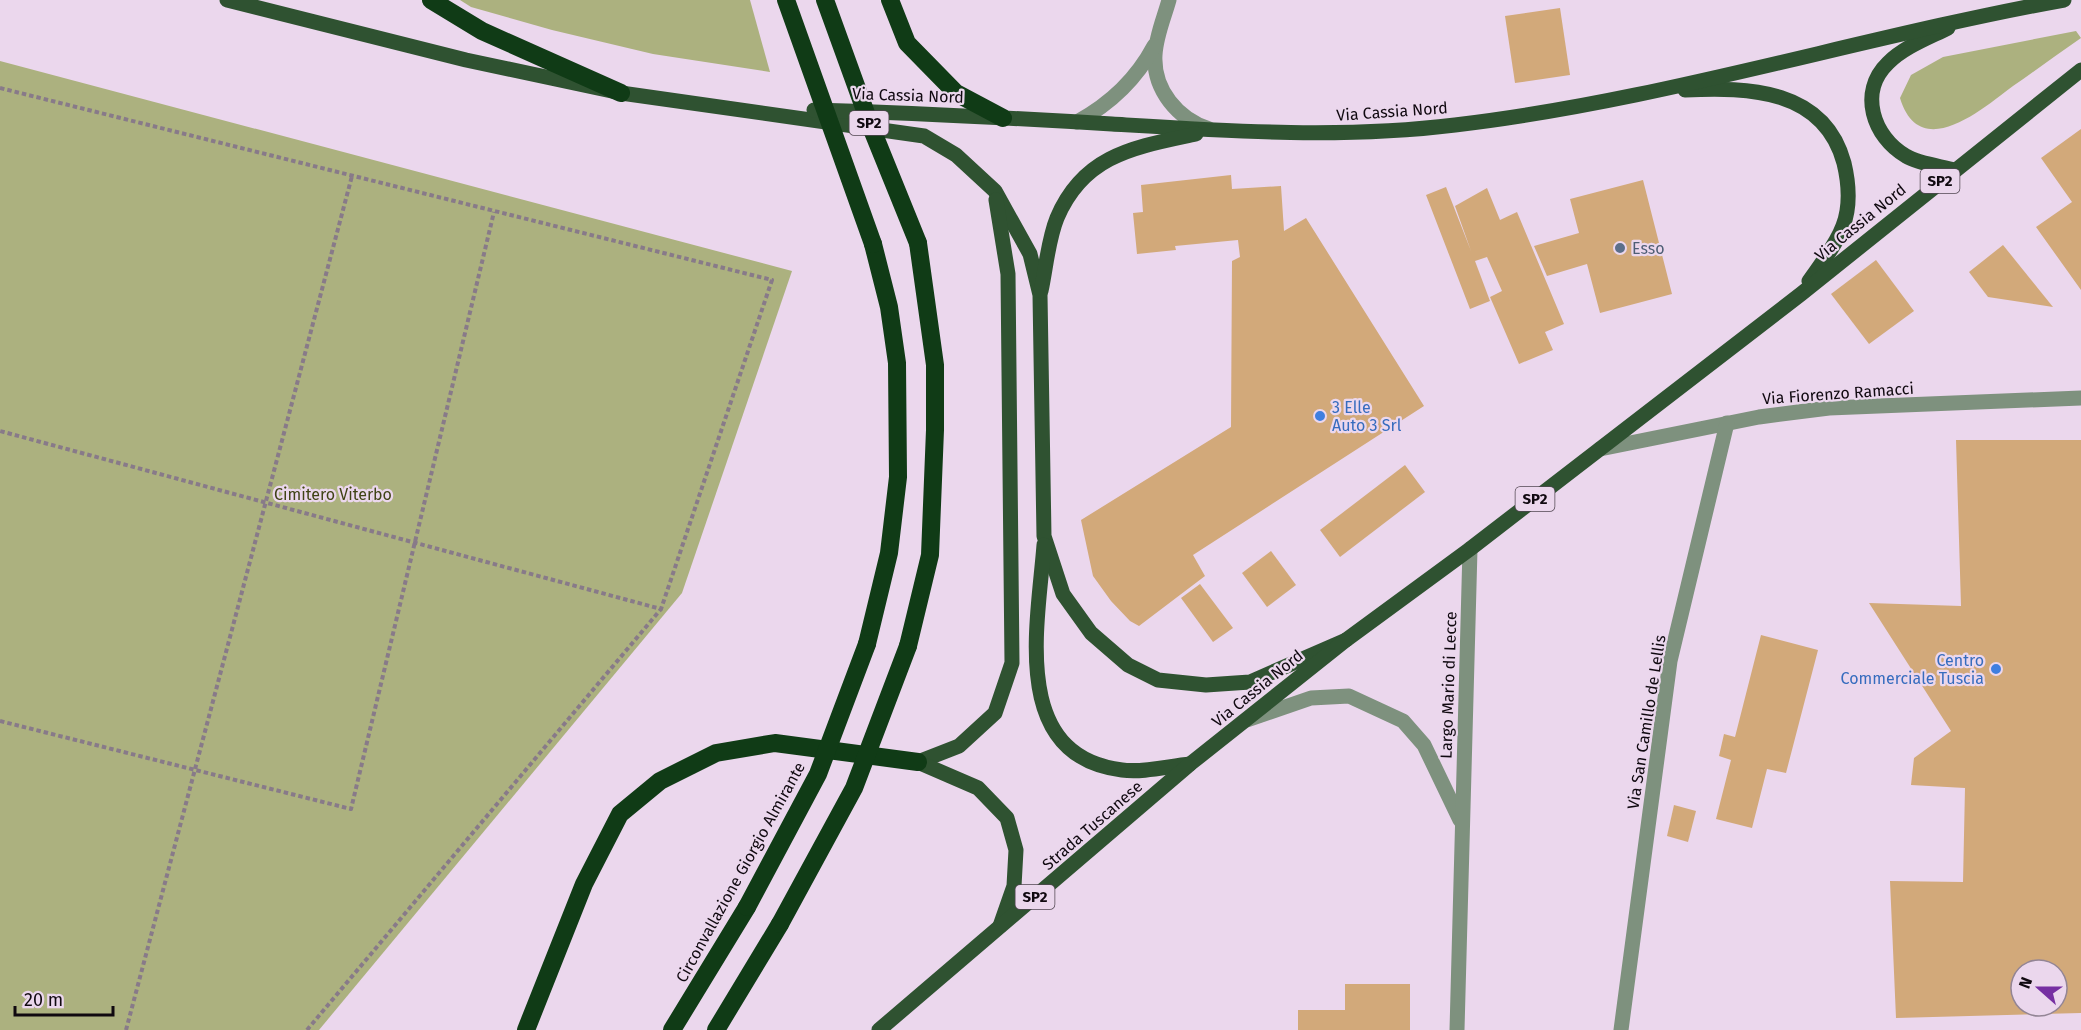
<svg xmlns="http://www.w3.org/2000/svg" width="2081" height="1030" font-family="'Fira Sans',sans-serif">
<rect width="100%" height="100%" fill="#ebd7ed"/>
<g fill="#acb17f">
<polygon points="460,0 750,0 770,72 653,54 552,30 471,7"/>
<path d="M 2076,31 L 2081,38 C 2058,54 2036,70 2013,86 C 1981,110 1920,163 1900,98 L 1911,75 L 1943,57 Z"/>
<polygon points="0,61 792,271 682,593 319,1030 0,1030"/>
</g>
<g fill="#d2a97a" fill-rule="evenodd">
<polygon points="1560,8 1570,75 1515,83 1505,16"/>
<polygon points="2081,129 2081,290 2036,227 2072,202 2041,158"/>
<polygon points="1231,175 1232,189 1281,186 1284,231 1306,218 1424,406 1193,555 1205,576 1139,626 1130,621 1111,601 1093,576 1081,520 1231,427 1232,261 1240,257 1238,240 1175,246 1176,250 1137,254 1133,213 1143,212 1141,185"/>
<polygon points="1643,180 1672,294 1600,313 1587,264 1547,276 1534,246 1579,233 1570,199"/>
<polygon points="1446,187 1471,251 1455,206 1487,188 1500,220 1517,212 1564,324 1545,332 1553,350 1519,364 1490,297 1502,291 1487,257 1475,261 1490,301 1470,309 1426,195"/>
<polygon points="2003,245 2053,307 1988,297 1969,272"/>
<polygon points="1876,260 1914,311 1869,344 1831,294"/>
<path d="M 1956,440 L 2081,440 L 2081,1013 L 1896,1018 L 1890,881 L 1963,882 L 1965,788 L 1911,785 L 1914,758 L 1951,731 L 1869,603 L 1961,606 ZM 2021,970 L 2057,970 L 2057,1006 L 2021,1006 Z"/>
<polygon points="1405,465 1425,492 1340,557 1320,530"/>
<polygon points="1271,551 1296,585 1267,607 1242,573"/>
<polygon points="1200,584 1233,628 1213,642 1181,598"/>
<polygon points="1761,635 1818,650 1786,773 1767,769 1752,828 1716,819 1731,760 1719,756 1724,734 1735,737"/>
<polygon points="1674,805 1696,811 1688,842 1667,836"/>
<polygon points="1345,984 1410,984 1410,1030 1298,1030 1298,1010 1345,1010"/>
</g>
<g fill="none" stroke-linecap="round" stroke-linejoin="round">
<g stroke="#887a89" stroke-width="4" stroke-dasharray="4.5 3" stroke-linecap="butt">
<polyline points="0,88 772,280 661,609 0,431"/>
<polyline points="0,721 351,809 494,212"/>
<polyline points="126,1030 352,176"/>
<polyline points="307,1030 661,609"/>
</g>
<g stroke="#7e917e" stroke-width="15">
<path d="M 1169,0 C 1164,18 1156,36 1155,55 C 1153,90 1178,119 1209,129"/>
<path d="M 1077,122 C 1110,104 1136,80 1154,46"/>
<polyline points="1600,449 1759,417 1829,408 2081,398"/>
<polyline points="1247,720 1311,698 1349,696 1403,721 1424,745 1460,820"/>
<polyline points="1457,1030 1470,549"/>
<polyline points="1621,1030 1670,661 1727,423"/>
</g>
<g stroke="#2f5231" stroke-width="15">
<polyline points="227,0 466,60 621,93 924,136 956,155 995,191 1030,254 1040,295 1044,536 1063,594 1091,633 1128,665 1158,680 1206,685 1250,682 1346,640"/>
<path d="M 1948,28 C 1928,38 1904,47 1888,63 C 1858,92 1873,137 1906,156 C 1919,164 1940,166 1955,170"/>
<path d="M 1685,90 C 1749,87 1824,89 1844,163 C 1849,184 1851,205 1843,226 C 1836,245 1821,264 1809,281"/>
<path d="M 814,110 C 914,113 1013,118 1112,124 C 1226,131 1341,139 1455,125 C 1660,101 1860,37 2064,0"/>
<path d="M 1041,291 C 1046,268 1048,240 1057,218 C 1084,154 1136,147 1196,134"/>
<path d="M 1044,545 C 1038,624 1009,756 1122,770 C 1143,773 1169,766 1190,764"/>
<polyline points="918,762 959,746 995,713 1012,663 1008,274 996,200"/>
<polyline points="918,762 978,788 1007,818 1016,850 1014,886 1000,926"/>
<polyline points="879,1030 1190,764 1346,640 1470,549 1801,294 2081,70"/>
</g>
<g stroke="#103b16" stroke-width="18">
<polyline points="431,0 482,31 621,93"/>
<polyline points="890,0 907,43 956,93 1003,118"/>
<polyline points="867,644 889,553 898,477 897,363 889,307 873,244"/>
<polyline points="908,646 930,555 935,430 935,365 918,243"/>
<polyline points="526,1030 584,884 620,814 660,781 716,753 775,743 918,762"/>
<polyline points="672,1030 747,907"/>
<polyline points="716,1030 780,924"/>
</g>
<g stroke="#103b16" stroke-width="18">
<polyline points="786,0 873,244"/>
<polyline points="825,0 871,127 918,243"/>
<polyline points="747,907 818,774 867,644"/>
<polyline points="780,924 854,788 908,646"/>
</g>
</g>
<circle fill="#5c6f8a" stroke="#ebd7ed" stroke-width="2" cx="1620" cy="248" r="6"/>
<g fill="#3f7fe0" stroke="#ebd7ed" stroke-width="2">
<circle cx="1320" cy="416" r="6"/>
<circle cx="1996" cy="669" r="6"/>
</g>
<g text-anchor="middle" stroke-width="4.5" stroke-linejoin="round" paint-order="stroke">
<g fill="#ebd7ed" stroke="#524752" stroke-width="1.5">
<rect x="849.5" y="111" width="39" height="24" rx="4.5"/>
<rect x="1920.5" y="169" width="39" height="24" rx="4.5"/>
<rect x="1515.5" y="487" width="39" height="24" rx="4.5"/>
<rect x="1015.5" y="885" width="39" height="24" rx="4.5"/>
</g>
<g font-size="15" font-weight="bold" fill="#100910">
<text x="869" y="128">SP2</text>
<text x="1940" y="186">SP2</text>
<text x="1535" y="504">SP2</text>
<text x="1035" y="902">SP2</text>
</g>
<g font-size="16" fill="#100910" stroke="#ebd7ed">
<text transform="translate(908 95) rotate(2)" y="6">Via Cassia Nord</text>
<text transform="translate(1392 111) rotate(-4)" y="6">Via Cassia Nord</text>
<text transform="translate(1860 222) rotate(-39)" y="6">Via Cassia Nord</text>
<text transform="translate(1838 393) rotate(-4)" y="6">Via Fiorenzo Ramacci</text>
<text transform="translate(1448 685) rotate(-88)" y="6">Largo Mario di Lecce</text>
<text transform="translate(1257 688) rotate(-39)" y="6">Via Cassia Nord</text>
<text transform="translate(1646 722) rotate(-81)" y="6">Via San Camillo de Lellis</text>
<text transform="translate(1092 825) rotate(-41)" y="6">Strada Tuscanese</text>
<text transform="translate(740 872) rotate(-61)" y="6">Circonvallazione Giorgio Almirante</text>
</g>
<g font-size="16" fill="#4e5e75" stroke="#ebd7ed" text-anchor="start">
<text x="1632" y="254">Esso</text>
</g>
<g font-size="16" fill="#366cbe" stroke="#ebd7ed" text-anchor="start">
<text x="1332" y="413">3 Elle<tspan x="1332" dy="18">Auto 3 Srl</tspan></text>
<text x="1984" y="666" text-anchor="end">Centro<tspan x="1984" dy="18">Commerciale Tuscia</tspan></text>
</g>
<g font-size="16" fill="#3f4215" stroke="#ebd7ed">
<text x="333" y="500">Cimitero Viterbo</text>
</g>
</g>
<g transform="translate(2039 988) rotate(291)"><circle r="28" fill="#ebd7ed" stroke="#938595" stroke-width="1.5"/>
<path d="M0-4.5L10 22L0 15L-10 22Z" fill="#762fa2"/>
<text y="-9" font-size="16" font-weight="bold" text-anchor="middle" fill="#100910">N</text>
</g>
<path d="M15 1006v9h98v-9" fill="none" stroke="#100910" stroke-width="3"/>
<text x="24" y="1006" font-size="18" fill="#100910" stroke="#ebd7ed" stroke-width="4.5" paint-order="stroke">20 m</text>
</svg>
